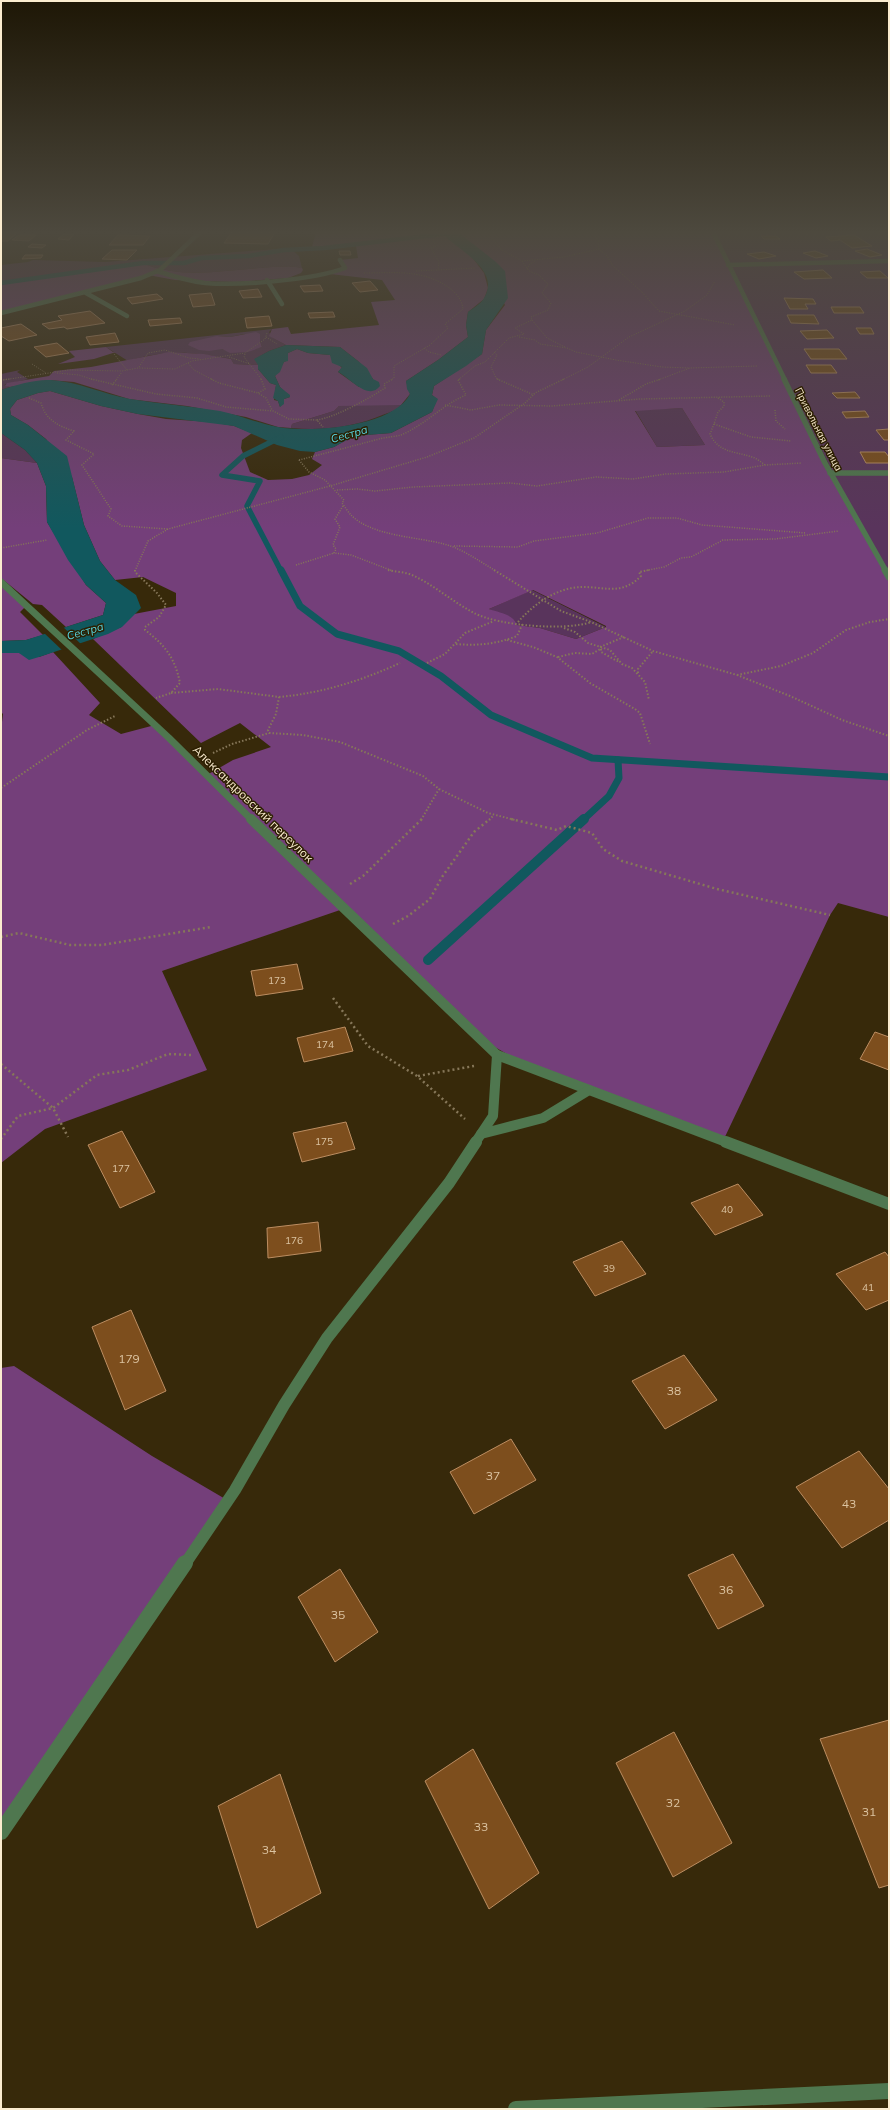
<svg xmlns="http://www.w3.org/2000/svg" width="890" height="2110" font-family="Mulish,sans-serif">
<rect width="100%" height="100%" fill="#37290a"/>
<g fill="#59345c" fill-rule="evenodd">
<polygon points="713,232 889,232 889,577 849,505"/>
<path d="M 290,248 L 299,256 L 302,268 C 287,265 274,267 259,268 C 219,271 180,279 142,263 L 1,283 L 1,265 L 28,262 L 33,260 L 105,262 Z"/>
<path d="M 272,329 L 269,332 L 273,338 L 286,345 L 269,351 L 255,359 L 259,365 L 234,364 L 231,359 C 192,352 167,349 128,361 L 106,347 ZM 244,334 L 260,334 L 260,341 L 262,347 C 248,350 236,355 222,349 L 217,336 L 230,337 Z"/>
<polygon points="20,370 17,372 28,379 4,385 10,387 1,390 1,374"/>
<path d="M 346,405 L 401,405 C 397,410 391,412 385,414 C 355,427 324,431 291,428 L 292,424 L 334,411 L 339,406 Z"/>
<polygon points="682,408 705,445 657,447 635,410"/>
<polygon points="1,433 25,450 37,463 1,458"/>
<polygon points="532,590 606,627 576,639 540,628 517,625 489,609"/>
</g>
<g fill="#743f7a" fill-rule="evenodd">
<polygon points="316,232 441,232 471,256 484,273 488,288 484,299 468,312 466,325 468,337 438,360 406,381 410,394 401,405 339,406 334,411 292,424 291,428 278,427 246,417 187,406 129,399 74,382 49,380 10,387 5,386 7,383 49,376 54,371 91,367 169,352 204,354 231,359 234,364 259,365 258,369 270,383 276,385 274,400 278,401 280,407 284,399 290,397 280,387 275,376 284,362 288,360 288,353 297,349 308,353 330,355 342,368 338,372 359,387 373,379 358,361 340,347 286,345 269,336 272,329 288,327 291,334 379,325 371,302 395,300 382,280 330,274 344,269 340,260 358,258 356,246 312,247"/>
<path d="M 458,232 L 713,232 L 804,421 L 889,577 L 889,917 L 838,903 L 830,915 L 723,1141 L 533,1069 L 479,1038 L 343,909 L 162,971 L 207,1070 L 45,1129 L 1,1163 L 1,730 L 3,714 L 1,712 L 1,653 L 19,653 L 39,657 L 53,652 L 100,703 L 89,715 L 121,734 L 155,725 L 207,775 L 233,760 L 271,747 L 240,723 L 201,743 L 93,639 L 121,627 L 134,614 L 176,606 L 176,593 L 143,577 L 115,580 L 100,561 L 84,525 L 72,477 L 46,439 L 28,425 L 11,415 L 10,409 L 17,400 L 38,393 L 50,391 L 101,406 L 138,414 L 166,419 L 211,422 L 234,426 L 252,433 L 242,440 L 241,448 L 250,472 L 268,480 L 292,479 L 309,475 L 322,465 L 312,459 L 315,452 L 334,447 L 353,436 L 391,433 L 432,412 L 437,399 L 432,395 L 434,386 L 482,354 L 486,330 L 505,305 L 475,247 ZM 682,408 L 705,445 L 657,447 L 635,411 ZM 533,590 L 606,626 L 606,627 L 576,639 L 540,628 L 517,625 C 513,614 500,613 489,609 Z"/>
<path d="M 142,263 C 180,279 219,271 259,268 C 274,267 287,265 302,268 L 303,270 L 301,273 L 288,278 L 236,282 L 175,280 L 148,275 L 1,313 L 1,283 Z"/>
<polygon points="256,332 260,334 260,341 262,347 248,352 230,353 222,349 209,351 199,350 188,345 190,342 217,336 230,337"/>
<polygon points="106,347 113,352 116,352 94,359 58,364 75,357 69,351"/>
<polygon points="1,458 37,463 46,486 47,522 86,585 106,603 103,615 66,627 42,605 33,604 1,578"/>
<polygon points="1,586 25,607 20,612 43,635 26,640 1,641"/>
<polygon points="14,1366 152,1456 227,1500 4,1828 1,1845 1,1368"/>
</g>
<g fill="#11585e">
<path d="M 441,232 L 458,232 L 496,262 L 505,271 L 508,298 L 486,330 L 482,354 L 466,366 L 434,386 L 432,395 L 438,399 L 432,412 L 391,433 L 354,436 L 334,447 L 315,452 L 300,451 L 277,445 L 234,426 L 138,414 L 101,406 L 50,391 L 38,393 L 17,400 L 10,409 L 11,415 L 28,425 L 67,456 L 84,525 L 100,561 L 115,580 L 136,595 L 141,608 L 122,627 L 108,634 L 39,657 L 29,660 L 19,653 L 1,653 L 1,641 L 26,640 L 103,615 L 106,603 L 86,585 L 68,560 L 47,522 L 46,486 L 37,463 L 25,450 L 1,433 L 1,390 C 15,385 36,379 51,380 C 79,382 103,394 130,399 C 160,404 190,406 220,411 C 240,415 259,424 278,427 C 311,433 393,427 410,394 L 407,389 L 406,381 L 438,360 L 468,337 L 466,325 L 468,312 C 473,308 481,304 484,298 C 502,269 455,249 441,232 Z"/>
<path d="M 286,345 L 340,347 L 367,368 L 373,379 L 379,382 L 380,386 C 368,402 348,376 338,372 L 342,367 L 332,363 L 330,355 L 308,353 L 297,349 L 288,353 L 288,361 L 284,362 L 280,372 L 275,376 L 280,387 L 290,395 L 290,397 L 284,399 L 284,404 L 280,407 L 278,401 L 273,398 L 276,385 L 270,383 L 258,369 L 258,365 L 254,359 L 269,351 Z"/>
</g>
<polygon fill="#37290a" points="62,626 82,645 63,651 44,633"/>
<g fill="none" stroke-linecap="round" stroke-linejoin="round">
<polyline stroke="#11585e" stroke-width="4.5" points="1,283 143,263 184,263 201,258 248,256 284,250 324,248 451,233"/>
<polyline stroke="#11585e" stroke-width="5.5" points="281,437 243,456 222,475 260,481 247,506 281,571"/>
<g stroke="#11585e" stroke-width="7">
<polyline points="281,570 300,606 337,634 399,651 441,676 491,715 592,758 889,777"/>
<polyline points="583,820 609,796 619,778 618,760"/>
</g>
<polyline stroke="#11585e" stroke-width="10" points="428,960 584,819"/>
</g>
<g fill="#7d4e1d" stroke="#bc8d61">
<polygon points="232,232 275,232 268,244 224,243"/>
<polygon points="1,233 17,233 8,241 1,241"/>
<polygon points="64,234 74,234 69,240 58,239"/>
<polygon points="19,235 36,235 29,241 12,240"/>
<polygon points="118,235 150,236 143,245 109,245"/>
<polygon points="854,235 872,246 852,248 840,240 831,241 826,237"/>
<polygon points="761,236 776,236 780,239 764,239"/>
<polygon points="32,244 46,245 42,248 28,247"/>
<polygon points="867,249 882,255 870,257 855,251"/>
<polygon points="112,250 137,250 127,260 102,259"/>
<polygon points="339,251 350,251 351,255 340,255"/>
<polygon points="815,251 828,256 816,258 803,253"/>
<polygon points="764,252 776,256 759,259 747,254"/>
<polygon points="25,255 43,255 41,258 22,259"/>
<polygon points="823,270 832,278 804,279 794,272"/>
<polygon points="880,271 888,278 867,278 860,272"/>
<polygon points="370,281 378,290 360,292 352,283"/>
<polygon points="320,285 323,291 304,292 300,286"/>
<polygon points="258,289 262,297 243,298 239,291"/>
<polygon points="211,293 215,305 193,307 189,295"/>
<polygon points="157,294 163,299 132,304 127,298"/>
<polygon points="784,298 813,299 816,304 805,304 808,309 790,309"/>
<polygon points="831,307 860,307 864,313 834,313"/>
<polygon points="90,311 105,323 67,329 64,327 49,329 42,324 62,320 58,316"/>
<polygon points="333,312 335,317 310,318 308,313"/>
<polygon points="787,315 814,315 819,324 791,323"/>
<polygon points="269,316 272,326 247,328 245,318"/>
<polygon points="180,318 182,323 150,326 148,320"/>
<polygon points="21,324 37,335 9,341 1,336 1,328"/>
<polygon points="856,328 871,328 874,334 860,334"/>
<polygon points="827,330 834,338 807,339 800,331"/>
<polygon points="115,333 119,342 90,345 86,337"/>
<polygon points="57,343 69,353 46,357 34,347"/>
<polygon points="804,349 839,349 847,359 811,359"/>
<polygon points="806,365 831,365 837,373 811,373"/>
<polygon points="855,392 860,398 837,398 832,393"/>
<polygon points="865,411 869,417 846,418 842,412"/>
<polygon points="889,429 889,440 884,440 876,430"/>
<polygon points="860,452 885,452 889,457 889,463 866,463"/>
<polygon points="297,964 303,989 256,996 251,971"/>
<polygon points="345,1027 353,1051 304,1062 297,1038"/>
<polygon points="875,1032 889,1037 889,1070 860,1059"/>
<polygon points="346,1122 355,1149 302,1162 293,1133"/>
<polygon points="122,1131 155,1192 120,1208 88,1145"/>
<polygon points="738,1184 763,1215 715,1235 691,1203"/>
<polygon points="318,1222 321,1251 268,1258 267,1228"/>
<polygon points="622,1241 646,1274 595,1296 573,1262"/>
<polygon points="885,1252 889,1257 889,1300 866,1310 836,1274"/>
<polygon points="131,1310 166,1391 125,1410 92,1327"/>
<polygon points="684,1355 717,1400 665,1429 632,1381"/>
<polygon points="511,1439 536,1480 474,1514 450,1472"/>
<polygon points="859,1451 889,1489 889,1520 842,1548 796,1487"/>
<polygon points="733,1554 764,1606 718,1629 688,1575"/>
<polygon points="340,1569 378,1632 335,1662 298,1597"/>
<polygon points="889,1720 889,1885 879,1888 820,1739"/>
<polygon points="674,1732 732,1843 673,1877 616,1763"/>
<polygon points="473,1749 539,1873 489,1909 425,1781"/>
<polygon points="280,1774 321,1893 257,1928 218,1806"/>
</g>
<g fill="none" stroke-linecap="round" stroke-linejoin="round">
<g stroke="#867759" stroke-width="1" stroke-dasharray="1 1.5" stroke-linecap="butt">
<polyline points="436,232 440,235 433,240 436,246 431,248 439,262 438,270"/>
<polyline points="590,232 598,239 599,249 607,256 613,266 641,291 659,311 735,325"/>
<polyline points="522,261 564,257 599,249"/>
<polyline points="527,269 530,264 536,261"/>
<polyline points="416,271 476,268"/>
<path d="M 364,273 C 394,273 422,269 448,287 C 455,292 462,299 463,309 L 445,324 L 448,328 L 430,345 L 394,366 L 394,378 L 391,380"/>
<polyline points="532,320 547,338 565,347"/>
<polyline points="266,337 277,344"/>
<polyline points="519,337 535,340 540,344 567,348 576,352 616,360 662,367 690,368"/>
<polyline points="424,348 429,352 441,355"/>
<polyline points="494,352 497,355 491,367 496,378 500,380"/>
<polyline points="114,354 127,370"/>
<polyline points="245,354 244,357 262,380"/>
<polyline points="229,357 250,364"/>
<polyline points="188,363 194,370 213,380"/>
<polyline points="32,364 46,373"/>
<polyline points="139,367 148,353 165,350 189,358 200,359"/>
<polyline points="57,373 79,375 94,380"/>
<polyline points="3,380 69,370 122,371 138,368 175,369 192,361 245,353 265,339 267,333"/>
<polyline points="116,380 122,372"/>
<polyline points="458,380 475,366 485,362 509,338 524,334 515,328 532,320 531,317 548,310 551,303 542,293 548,284 539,275 529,271 522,261 502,250 492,238 478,232"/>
<polyline points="562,380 588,367 629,337 685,311 707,295 715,281"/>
<polyline points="658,380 690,368 757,366"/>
</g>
<g stroke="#867759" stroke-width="1.5" stroke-dasharray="1 1.5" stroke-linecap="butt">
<polyline points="91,379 156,394 197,398 226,407 273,411 289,419 317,420 323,427"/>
<polyline points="211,379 219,383 258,393"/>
<polyline points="261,379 265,389 258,393 266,398 272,410"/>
<polyline points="497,379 534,395"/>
<polyline points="1,380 10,379"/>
<polyline points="112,385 117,379"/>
<path d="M 29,398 L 41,403 C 46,420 58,426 74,431 L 66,440 L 94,454 L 82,465 L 111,509 L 108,516 L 122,526 L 168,529"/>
<polyline points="718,398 724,402 724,406 718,412 714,424 751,437 791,441"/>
<polyline points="619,400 646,384 661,379"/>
<polyline points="445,405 471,410 499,405 552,406 640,399 771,396"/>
<polyline points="775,410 776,421 785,429"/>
<path d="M 317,420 C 336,417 368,399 385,388 L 384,384 L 393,379"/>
<path d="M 714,424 L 710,434 C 719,453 734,451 752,457 C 756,458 761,462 765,465"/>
<path d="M 299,460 L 309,472 L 325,480 L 344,500 L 342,503 C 345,507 348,512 351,515 C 371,536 418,537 444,544 C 463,549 479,561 496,571"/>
<path d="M 299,460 C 326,453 353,446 379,439 C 386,437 394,437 401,435 C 425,425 442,405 466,395 L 458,380 L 460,379"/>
<polyline points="337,490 357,489 375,491 413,487 510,483 537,486 596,477 633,479 666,474 724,472 765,465 802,463"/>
<polyline points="343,506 335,519 340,527 333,545 336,549 334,553 351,555 393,571"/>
<polyline points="454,546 518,547 534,541 597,533 648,518 677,518 702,525 806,533"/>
<polyline points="1,548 47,540"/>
<polyline points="296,565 334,553"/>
<polyline points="135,571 148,541 168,529 330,486 427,457 474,438 525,403 535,393 564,379"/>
<polyline points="644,571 664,567 681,558 691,557 723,540 775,539 839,531"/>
</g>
<g stroke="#867759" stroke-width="2" stroke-dasharray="1.5 2" stroke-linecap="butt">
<path d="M 135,570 L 135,572 L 157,593 L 166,605 L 159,617 L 145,627 L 145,630 C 165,645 175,658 180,683 L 171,693 L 156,698"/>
<path d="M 388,570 C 396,572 405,572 412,575 C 434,585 453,602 474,613 C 499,626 566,631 591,622"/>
<polyline points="494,570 561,611 591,622 653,651 737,675 790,696 842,720 889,736"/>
<path d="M 518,622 C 532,606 551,592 572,588 C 598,583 619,599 641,576 L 639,572 L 649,570"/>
<polyline points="564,628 575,632 588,643 610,650 622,664 632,668 645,682 649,700"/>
<polyline points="507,640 533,647 557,657 590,683 635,709 640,713 650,744"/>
<path d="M 456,644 C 477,646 497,644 517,636 L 522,625 L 521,623"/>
<polyline points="600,647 624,637"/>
<polyline points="601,649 601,652 619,662"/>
<polyline points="558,657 575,653 592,654 602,648"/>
<polyline points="427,663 445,654 465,633 494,621"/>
<polyline points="638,673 638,669 653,651"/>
<polyline points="737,675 781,666 813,653 846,630 870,622 889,619"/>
<polyline points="171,693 218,689 279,697 276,714 268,730 269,733 303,735 340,742 423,776 439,789 488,813 515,820"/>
<path d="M 279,697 C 322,693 361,681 400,663"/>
<polyline points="213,753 232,744 269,733"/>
<polyline points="1,788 87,730 115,716"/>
<polyline points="421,820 439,789"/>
<polyline points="489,820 494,815"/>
</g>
<g stroke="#867759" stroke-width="2.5" stroke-dasharray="2 3" stroke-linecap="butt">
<polyline points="511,819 557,830 566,826 592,833 603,849 622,861 717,889 830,915"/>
<polyline points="350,884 363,876 422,819"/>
<polyline points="393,924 408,916 430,899 442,877 474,832 490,819"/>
<polyline points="1,937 19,933 70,945 102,945 211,927"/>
<polyline points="333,998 368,1046 417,1076 465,1119"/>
<polyline points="1,1064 53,1108 68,1137"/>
<polyline points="418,1076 474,1066"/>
<polyline points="1,1139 18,1116 53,1108 97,1075 128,1070 168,1054 191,1055"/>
</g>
<g stroke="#4f774f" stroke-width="4.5">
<polyline points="713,232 785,380"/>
<polyline points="728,265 889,261"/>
<path d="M 157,271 C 172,276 189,281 205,283 C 239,286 313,280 345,268 L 340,260"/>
<polyline points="267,280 282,304"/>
<polyline points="86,293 127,316"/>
</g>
<g stroke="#4f774f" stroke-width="5.5">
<polyline points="784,379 825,463 886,571"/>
<polyline points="830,473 889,473"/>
</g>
<g stroke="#4f774f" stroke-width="7">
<polyline points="885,570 889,577"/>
<polyline points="1,582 169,738 252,820"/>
</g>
<g stroke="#4f774f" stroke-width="10">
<polyline points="251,819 497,1055 729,1143"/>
<polyline points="481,1134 543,1118 589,1090"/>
<polyline points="475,1143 493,1116 497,1055"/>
</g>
<g stroke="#4f774f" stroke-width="12">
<polyline points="726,1142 889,1204"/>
<polyline points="185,1564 235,1490 284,1405 327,1338 449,1183 476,1142"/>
</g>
<g stroke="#4f774f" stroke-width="16">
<polyline points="1,1832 185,1563"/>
<polyline points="516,2109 889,2091"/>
</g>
<polyline stroke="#4f774f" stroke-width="4.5" points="1,313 141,278 160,270 200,232"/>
</g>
<linearGradient id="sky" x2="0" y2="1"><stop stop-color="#1e1706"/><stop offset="0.44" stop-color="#4d493e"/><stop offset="1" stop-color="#4d493e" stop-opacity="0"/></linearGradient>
<rect width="890" height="528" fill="url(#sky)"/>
<g text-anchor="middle" stroke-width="3" stroke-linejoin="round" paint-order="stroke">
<g font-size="10" fill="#fbeccf" stroke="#2c1f01">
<text transform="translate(819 429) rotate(63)" y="4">Привольная улица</text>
</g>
<g font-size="10" fill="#dcc4a2">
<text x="277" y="984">173</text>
<text x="325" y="1048">174</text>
<text x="324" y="1145">175</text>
<text x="121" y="1172">177</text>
<text x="727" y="1213">40</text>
<text x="294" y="1244">176</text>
<text x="609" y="1272">39</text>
<text x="868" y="1291">41</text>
</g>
<g font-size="11" font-style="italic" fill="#57d7e3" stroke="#2c1f01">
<text transform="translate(349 434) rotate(-16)" y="4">Сестра</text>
<text transform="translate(85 631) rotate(-16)" y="4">Сестра</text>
</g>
<g font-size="12" fill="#fbeccf" stroke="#2c1f01">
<text transform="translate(253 804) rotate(44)" y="4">Александровский переулок</text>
</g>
<g font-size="12" fill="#dcc4a2">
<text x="129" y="1363">179</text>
<text x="674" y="1395">38</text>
<text x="493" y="1480">37</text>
<text x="849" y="1508">43</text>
<text x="726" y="1594">36</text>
<text x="338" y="1619">35</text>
<text x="673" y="1807">32</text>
<text x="869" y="1816">31</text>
<text x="481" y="1831">33</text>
<text x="269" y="1854">34</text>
</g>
</g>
<rect width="890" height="2110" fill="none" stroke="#fbeccf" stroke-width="4"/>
</svg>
